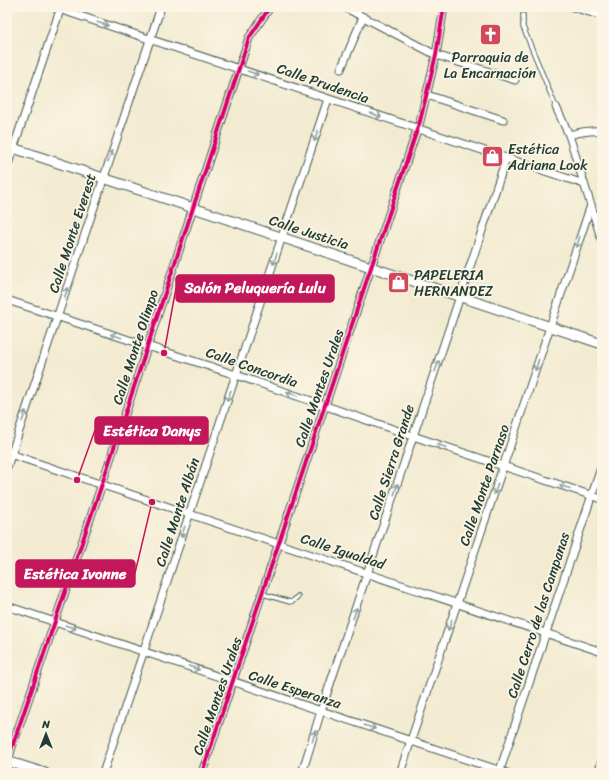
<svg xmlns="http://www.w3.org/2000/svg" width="609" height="780" font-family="Sriracha,sans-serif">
<rect width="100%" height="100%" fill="#fcf5e5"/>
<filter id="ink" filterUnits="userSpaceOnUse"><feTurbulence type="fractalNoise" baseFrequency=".025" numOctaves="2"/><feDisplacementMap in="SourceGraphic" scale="8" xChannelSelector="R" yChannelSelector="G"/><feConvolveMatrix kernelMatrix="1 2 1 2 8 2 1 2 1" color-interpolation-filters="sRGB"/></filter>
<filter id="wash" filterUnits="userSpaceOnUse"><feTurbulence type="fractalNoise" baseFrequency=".012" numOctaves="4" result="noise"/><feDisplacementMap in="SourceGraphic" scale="16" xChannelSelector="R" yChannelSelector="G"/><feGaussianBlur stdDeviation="0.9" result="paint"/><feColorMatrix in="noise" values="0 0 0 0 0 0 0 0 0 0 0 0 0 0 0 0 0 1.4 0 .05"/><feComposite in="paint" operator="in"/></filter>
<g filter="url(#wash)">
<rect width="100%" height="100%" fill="#f3ebd1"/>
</g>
<g filter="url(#ink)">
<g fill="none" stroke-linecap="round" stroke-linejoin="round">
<defs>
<g id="service">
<polyline points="523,15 523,27 556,107"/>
<polyline points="263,594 290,602 293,601 298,596"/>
</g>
<g id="minor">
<polyline points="53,7 584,184"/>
<polyline points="344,7 436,55 515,80"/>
<polyline points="573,7 602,16"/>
<polyline points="341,69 363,17"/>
<polyline points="427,95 503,120"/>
<polyline points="556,107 569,135 602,241"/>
<path d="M 569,135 C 580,132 590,130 602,131"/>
<polyline points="7,167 61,7"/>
<polyline points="7,300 236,375 413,436 602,499"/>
<polyline points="7,453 602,652"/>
<polyline points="7,467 161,7"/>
<polyline points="7,606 507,773"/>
<polyline points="7,767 11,750 102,484 249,38 270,7"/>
<polyline points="103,773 328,99"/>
<polyline points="202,773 420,121 436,55 444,7"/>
<polyline points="302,773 321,711 506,159"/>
<polyline points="400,773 591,205"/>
<polyline points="499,773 602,465"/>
<polyline points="598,773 602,761"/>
</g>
<g id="tertiary">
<polyline points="7,146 602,344"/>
<polyline points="7,761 45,773"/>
</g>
</defs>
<use href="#service" stroke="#3f574c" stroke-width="5.5"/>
<use href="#minor" stroke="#3f574c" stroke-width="9"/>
<use href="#tertiary" stroke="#3f574c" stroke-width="11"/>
<use href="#service" stroke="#fff" stroke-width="3.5"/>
<use href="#minor" stroke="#fff" stroke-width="7"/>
<use href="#tertiary" stroke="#fff" stroke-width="9"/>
<defs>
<g id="cycleway">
<polyline points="7,767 11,750 102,484 249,38 270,7"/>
<polyline points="202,773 420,121 436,55 444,7"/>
</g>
</defs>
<use href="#cycleway" stroke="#fcf5e5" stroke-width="6"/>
<use href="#cycleway" stroke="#d6006c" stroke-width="4"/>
</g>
<defs><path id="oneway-shaft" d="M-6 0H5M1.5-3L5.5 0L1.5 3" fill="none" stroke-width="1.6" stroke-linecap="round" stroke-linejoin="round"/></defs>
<g stroke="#8f9e9a">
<use href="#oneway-shaft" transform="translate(103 24) rotate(18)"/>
<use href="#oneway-shaft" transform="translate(253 73) rotate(19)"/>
<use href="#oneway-shaft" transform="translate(376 115) rotate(19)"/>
<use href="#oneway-shaft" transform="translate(316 136) rotate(108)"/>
<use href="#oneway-shaft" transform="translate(110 156) rotate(-71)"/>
<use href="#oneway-shaft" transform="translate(578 242) rotate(108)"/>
<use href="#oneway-shaft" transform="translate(275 259) rotate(108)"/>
<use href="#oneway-shaft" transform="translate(66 293) rotate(-72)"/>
<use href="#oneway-shaft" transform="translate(116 336) rotate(-162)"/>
<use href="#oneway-shaft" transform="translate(537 365) rotate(108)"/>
<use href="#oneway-shaft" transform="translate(437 366) rotate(-71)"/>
<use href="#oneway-shaft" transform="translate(292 394) rotate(-161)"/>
<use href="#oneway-shaft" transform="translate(229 396) rotate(109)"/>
<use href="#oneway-shaft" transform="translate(24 416) rotate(-71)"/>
<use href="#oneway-shaft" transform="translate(442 446) rotate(-162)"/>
<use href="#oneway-shaft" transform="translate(565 487) rotate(-162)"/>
<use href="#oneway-shaft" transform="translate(396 489) rotate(-72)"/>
<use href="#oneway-shaft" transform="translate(496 489) rotate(109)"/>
<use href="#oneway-shaft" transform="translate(183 532) rotate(108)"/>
<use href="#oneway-shaft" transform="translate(355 613) rotate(-71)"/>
<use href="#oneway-shaft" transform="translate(450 625) rotate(109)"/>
<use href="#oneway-shaft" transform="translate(71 627) rotate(18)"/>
<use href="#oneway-shaft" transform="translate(194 668) rotate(19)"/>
<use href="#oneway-shaft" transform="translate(370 727) rotate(18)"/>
<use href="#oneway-shaft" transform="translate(314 736) rotate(-73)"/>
</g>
</g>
<defs>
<symbol id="church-square" viewBox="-11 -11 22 22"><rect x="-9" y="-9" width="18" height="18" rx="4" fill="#d1495b" stroke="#fcf5e5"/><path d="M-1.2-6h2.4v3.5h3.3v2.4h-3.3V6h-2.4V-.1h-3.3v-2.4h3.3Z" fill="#fff"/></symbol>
<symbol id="shop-square" viewBox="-11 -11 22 22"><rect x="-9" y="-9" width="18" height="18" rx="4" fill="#d1495b" stroke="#fcf5e5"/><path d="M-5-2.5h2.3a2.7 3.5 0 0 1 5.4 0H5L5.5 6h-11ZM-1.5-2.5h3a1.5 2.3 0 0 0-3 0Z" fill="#fff"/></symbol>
</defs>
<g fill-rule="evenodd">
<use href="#church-square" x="478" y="22" width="25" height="25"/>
<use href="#shop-square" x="480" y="144" width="25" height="25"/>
<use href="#shop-square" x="386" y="270" width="25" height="25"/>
</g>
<g text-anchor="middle" stroke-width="3.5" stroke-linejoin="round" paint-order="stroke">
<g font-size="14" fill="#1f3d34" stroke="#fcf5e5" text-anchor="start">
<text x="490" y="62" text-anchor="middle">Parroquia de<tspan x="490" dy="16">La Encarnación</tspan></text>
<text x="508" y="154">Estética<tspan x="508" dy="16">Adriana Look</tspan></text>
<text x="414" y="280">PAPELERIA<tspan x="414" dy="16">HERNANDEZ</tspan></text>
</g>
<g font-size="14" fill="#1f3d34" stroke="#fcf5e5">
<text transform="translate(323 83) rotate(19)" y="5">Calle Prudencia</text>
<text transform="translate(309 232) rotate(18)" y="5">Calle Justicia</text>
<text transform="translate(72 233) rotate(-72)" y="5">Calle Monte Everest</text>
<text transform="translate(135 347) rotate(-72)" y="5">Calle Monte Olimpo</text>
<text transform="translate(252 367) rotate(19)" y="5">Calle Concordia</text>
<text transform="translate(319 388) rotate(-71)" y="5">Calle Montes Urales</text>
<text transform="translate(391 462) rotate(-72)" y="5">Calle Sierra Grande</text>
<text transform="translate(484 485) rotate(-71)" y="5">Calle Monte Parnaso</text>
<text transform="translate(177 512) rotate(-72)" y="5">Calle Monte Albán</text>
<text transform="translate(343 551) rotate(18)" y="5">Calle Igualdad</text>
<text transform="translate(538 615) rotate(-72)" y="5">Calle Cerro de las Campanas</text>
<text transform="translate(295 689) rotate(18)" y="5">Calle Esperanza</text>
<text transform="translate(217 696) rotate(-71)" y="5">Calle Montes Urales</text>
</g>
</g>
<path fill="none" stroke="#c2185b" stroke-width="1.5" d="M164 353L176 288M77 480L95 430M152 502L135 573"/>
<g fill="#c2185b" stroke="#fcf5e5" stroke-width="1.5">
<circle cx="164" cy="353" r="4"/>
<circle cx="77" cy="480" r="4"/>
<circle cx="152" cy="502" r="4"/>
</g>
<g fill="#c2185b" stroke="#c2185b" stroke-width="1.5">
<rect x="176" y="275" width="158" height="27" rx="4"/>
<rect x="95" y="417" width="113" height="27" rx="4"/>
<rect x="16" y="560" width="119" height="27" rx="4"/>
</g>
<g font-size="15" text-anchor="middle" font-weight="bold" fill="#fff">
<text x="255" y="293">Salón Peluquería Lulu</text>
<text x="152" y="436">Estética Danys</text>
<text x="75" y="579">Estética Ivonne</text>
</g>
<rect width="609" height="780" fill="none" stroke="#fcf5e5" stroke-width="24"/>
<g transform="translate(46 734)" stroke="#fcf5e5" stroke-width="3" paint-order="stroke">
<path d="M0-3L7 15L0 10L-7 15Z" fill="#1f3d34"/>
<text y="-6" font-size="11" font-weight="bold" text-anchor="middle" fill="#1f3d34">N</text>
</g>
</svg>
